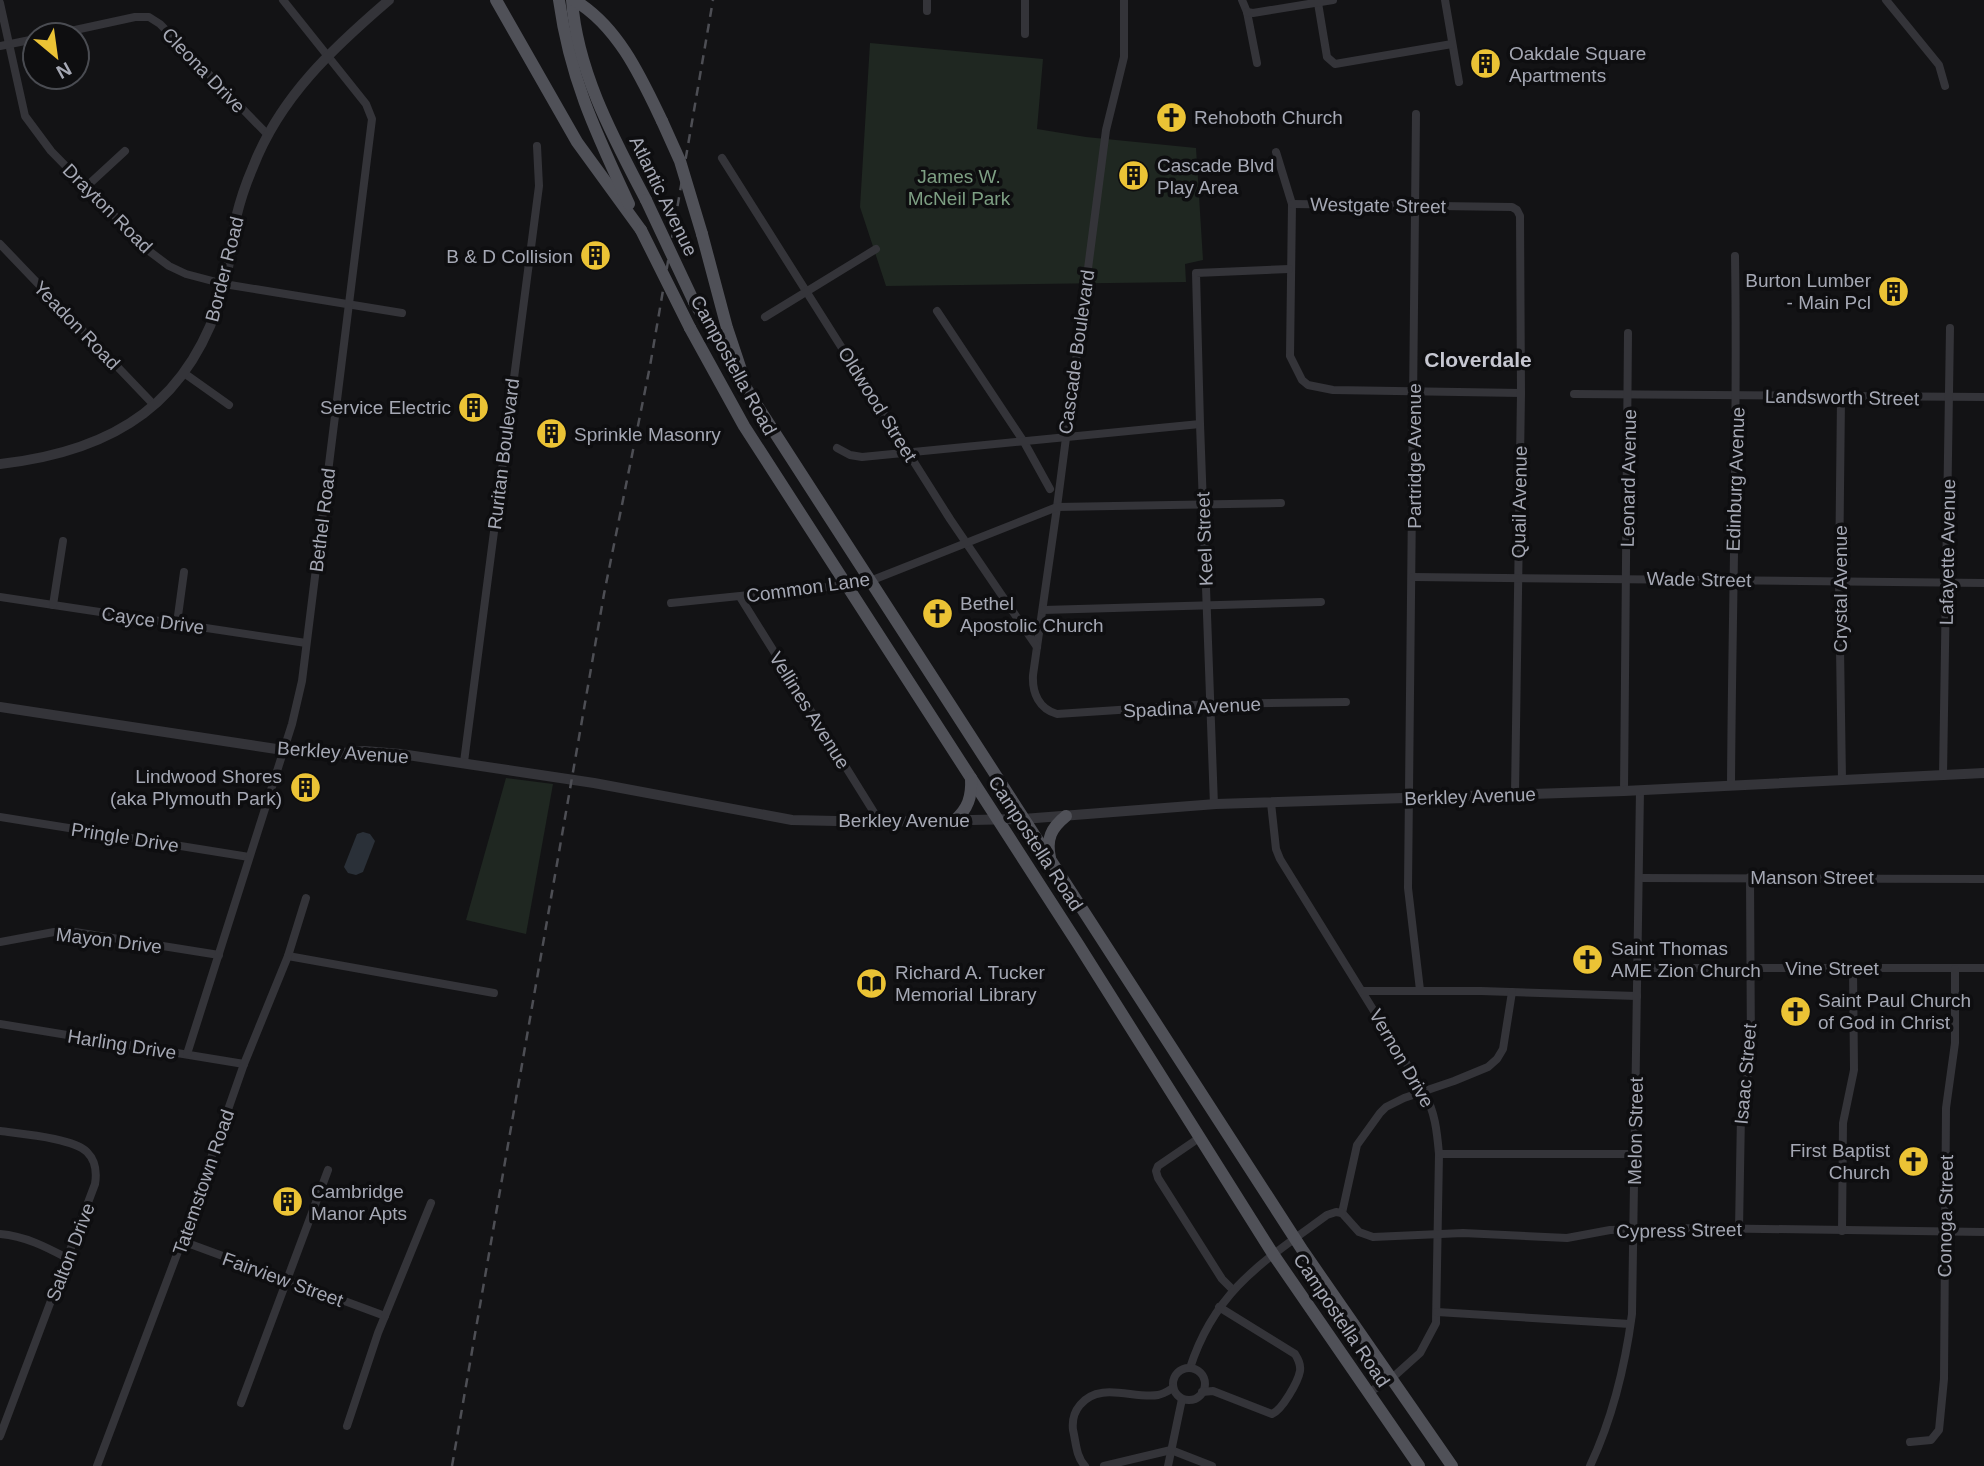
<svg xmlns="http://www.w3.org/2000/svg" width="1984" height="1466" font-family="Helvetica,sans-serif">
<rect width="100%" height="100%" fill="#131315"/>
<g fill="#1f2721">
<polygon points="870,43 1043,59 1037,129 1086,137 1196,148 1203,260 1185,264 1186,282 886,286 860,207"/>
<polygon points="506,778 553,784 526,934 466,920"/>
</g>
<polygon fill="#2a3038" points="363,832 370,834 375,841 363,872 356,875 348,873 344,867 357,834"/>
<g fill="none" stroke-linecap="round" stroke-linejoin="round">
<g stroke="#343439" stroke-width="8">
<polyline points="927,0 927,11"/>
<polyline points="1025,0 1025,34"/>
<path d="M 1124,0 L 1124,57 L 1106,130 L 1057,507 L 1033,675 C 1032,693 1039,709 1057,714 L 1210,704 L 1346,702"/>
<polyline points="1242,0 1247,12 1257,63"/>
<polyline points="1445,0 1459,82"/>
<polyline points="1886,0 1939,65 1945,86"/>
<polyline points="0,3 25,116 51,151 149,251 169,266 186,274 224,284 402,313"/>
<polyline points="1318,3 1327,57 1335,64 1452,44"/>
<polyline points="1247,12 1253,13 1333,0"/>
<polyline points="52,35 135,17 149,17 160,24 268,135"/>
<polyline points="0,46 35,39"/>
<polyline points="1416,114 1408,888 1420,990"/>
<polyline points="1276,152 1292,204 1290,356 1302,380 1308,385 1333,390 1521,393"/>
<polyline points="722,158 950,519 1037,647"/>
<polyline points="87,186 125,151"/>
<polyline points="1292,204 1512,207 1517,210 1520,216 1521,393 1515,794"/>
<polyline points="0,244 154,405"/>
<polyline points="937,311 1024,442 1050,489"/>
<polyline points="765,317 876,249"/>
<polyline points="184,373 229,405"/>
<polyline points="1574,394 1984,397"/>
<polyline points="1841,398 1839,581 1842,780"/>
<polyline points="837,448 850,455 862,457 1200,424"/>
<polyline points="1413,577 1984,583"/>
<polyline points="0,597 306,643"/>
<polyline points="740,597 880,822"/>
<polyline points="671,603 847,585 870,581 1057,507 1281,503"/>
<polyline points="53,605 63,541"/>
<polyline points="1043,610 1321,602"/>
<polyline points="177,623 184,572"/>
<polyline points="464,762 539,186 537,146"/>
<polyline points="1943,776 1950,328"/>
<path d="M 1731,786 C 1732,610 1738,433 1735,256"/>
<polyline points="1624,791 1628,333"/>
<path d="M 1271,803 L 1276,849 L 1280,859 L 1424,1092 C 1435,1112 1437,1131 1439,1154 L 1436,1323 L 1420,1353 L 1391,1379 L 1368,1393"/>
<polyline points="1214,805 1200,424 1196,273 1289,269"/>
<polyline points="0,817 249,857"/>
<polyline points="1640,878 1984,879"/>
<polyline points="0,942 54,932 75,932 219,955"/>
<polyline points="288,956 494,993"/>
<polyline points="1638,968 1984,968"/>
<polyline points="1363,991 1481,991 1637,996"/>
<polyline points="0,1024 244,1064"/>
<polyline points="187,1054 292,724 302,681 372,119 366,104 283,0"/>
<path d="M 0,1131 C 21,1134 73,1138 87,1152 C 96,1161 97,1172 95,1184 L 0,1436"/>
<polyline points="1199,1138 1158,1166 1156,1171 1158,1178 1222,1279 1233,1290"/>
<polyline points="1439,1154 1635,1154"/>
<polyline points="1342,1213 1359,1232 1373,1237 1463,1233 1567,1238 1610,1230 1699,1228 1984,1232"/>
<polyline points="1342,1213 1357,1145 1380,1113 1386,1107 1404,1098 1454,1081 1488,1067 1497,1059 1503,1049 1512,992"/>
<polyline points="1739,1229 1741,1114 1751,1055 1750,877"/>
<polyline points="1842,1231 1843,1123 1854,1070 1853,968"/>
<path d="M 0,1234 C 25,1236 46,1247 67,1258"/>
<polyline points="182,1241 385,1316"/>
<polyline points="1437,1312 1630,1324"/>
<path d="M 1190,1368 C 1215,1290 1264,1261 1327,1215 L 1336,1212 L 1342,1213"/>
<circle cx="1189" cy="1384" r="16"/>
<path d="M 1202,1392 L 1213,1391 L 1272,1414 C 1282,1410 1298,1382 1300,1371 C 1301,1364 1298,1359 1295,1354 L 1219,1307"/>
<polyline points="241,1403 328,1170"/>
<polyline points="347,1426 378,1333 431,1203"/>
<polyline points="1910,1442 1931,1440 1939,1430 1944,1379 1946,1108 1955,1043 1955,969"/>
<polyline points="97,1466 182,1241 244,1064 288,956 306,898"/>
<path d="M 1085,1466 C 1076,1457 1076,1442 1073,1430 C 1072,1421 1074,1412 1080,1405 C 1099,1381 1133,1399 1158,1395 C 1164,1394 1168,1391 1173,1388"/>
<polyline points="1104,1466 1171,1450 1212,1466"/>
<polyline points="1168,1466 1182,1399"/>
<path d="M 1590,1466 C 1613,1417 1625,1367 1632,1314 L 1640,790"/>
</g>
<g stroke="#343439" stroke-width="10">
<path d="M 0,464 C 116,451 192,402 224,286 C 230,263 232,240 236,218 C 240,201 246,183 253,167 C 280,97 333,48 389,0"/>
<polyline points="0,707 283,750 331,754 364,751 401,754 594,783 792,820 880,822 1023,819 1216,804 1624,791 1984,773"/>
</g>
<g stroke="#505158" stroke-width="12">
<polyline points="496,0 577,142 641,230"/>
<path d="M 559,0 C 570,79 596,133 629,204"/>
<path d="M 572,0 C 577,71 613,137 646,200"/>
<path d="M 574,0 C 618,26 641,77 662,121"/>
<polyline points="702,234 727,328 742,373"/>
<polyline points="694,302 751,396 1303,1251 1452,1466"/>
<polyline points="690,328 744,426 1078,944 1273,1254 1419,1466"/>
<path d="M 954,821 C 968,809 972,797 971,778"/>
<path d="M 1050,858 C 1046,839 1051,828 1066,816"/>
</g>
<polyline stroke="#4d4e54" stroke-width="2.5" stroke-dasharray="9 7" stroke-linecap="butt" points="452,1466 604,594 650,366 713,0"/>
<g stroke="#505158" stroke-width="12">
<polyline points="662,121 680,161 702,234"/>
<polyline points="646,200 694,302"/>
<polyline points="641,230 690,328"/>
</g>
</g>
<defs>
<symbol id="building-disc" viewBox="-11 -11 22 22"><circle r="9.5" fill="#ebc335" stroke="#0e0e10"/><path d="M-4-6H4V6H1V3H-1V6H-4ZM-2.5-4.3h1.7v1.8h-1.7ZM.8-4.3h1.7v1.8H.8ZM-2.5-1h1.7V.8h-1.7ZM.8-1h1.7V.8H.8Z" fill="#111"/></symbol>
<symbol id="church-disc" viewBox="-11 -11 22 22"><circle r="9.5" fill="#ebc335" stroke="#0e0e10"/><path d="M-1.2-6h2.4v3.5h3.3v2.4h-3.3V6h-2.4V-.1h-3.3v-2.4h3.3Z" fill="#111"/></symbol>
<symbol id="library-disc" viewBox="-11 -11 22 22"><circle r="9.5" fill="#ebc335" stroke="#0e0e10"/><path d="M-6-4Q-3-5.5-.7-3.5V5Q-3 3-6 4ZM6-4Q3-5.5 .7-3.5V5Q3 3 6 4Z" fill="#111"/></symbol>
</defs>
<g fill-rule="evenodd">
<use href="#building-disc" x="1468" y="46" width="35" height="35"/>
<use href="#church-disc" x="1154" y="100" width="35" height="35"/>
<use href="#building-disc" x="1116" y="158" width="35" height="35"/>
<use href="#building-disc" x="578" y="238" width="35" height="35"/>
<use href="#building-disc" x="1876" y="274" width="35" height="35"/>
<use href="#building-disc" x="456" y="390" width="35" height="35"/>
<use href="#building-disc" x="534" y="416" width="35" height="35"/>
<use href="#church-disc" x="920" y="596" width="35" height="35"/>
<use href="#building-disc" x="288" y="770" width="35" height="35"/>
<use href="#church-disc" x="1570" y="942" width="35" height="35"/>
<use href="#library-disc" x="854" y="966" width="35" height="35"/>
<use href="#church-disc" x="1778" y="994" width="35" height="35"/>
<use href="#church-disc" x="1896" y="1144" width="35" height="35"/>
<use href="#building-disc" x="270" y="1184" width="35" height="35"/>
</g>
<g text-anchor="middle" stroke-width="7" stroke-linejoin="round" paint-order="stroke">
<g font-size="19" fill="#a5a8b4" stroke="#0e0e10" text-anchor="start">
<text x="1509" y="60">Oakdale Square<tspan x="1509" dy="22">Apartments</tspan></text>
<text x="1194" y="124">Rehoboth Church</text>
<text x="1157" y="172">Cascade Blvd<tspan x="1157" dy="22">Play Area</tspan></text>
<text x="573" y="263" text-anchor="end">B &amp; D Collision</text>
<text x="1871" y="287" text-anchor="end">Burton Lumber<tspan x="1871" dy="22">- Main Pcl</tspan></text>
<text x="451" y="414" text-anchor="end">Service Electric</text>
<text x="574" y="441">Sprinkle Masonry</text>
<text x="960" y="610">Bethel<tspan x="960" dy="22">Apostolic Church</tspan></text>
<text x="282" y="783" text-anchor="end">Lindwood Shores<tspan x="282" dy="22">(aka Plymouth Park)</tspan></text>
<text x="1611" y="955">Saint Thomas<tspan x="1611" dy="22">AME Zion Church</tspan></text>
<text x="895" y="979">Richard A. Tucker<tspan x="895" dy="22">Memorial Library</tspan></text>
<text x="1818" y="1007">Saint Paul Church<tspan x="1818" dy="22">of God in Christ</tspan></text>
<text x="1890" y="1157" text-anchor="end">First Baptist<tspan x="1890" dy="22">Church</tspan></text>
<text x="311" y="1198">Cambridge<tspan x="311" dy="22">Manor Apts</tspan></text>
</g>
<g font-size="19" fill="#a5a8b4" stroke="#0e0e10">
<text transform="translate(204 70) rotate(46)" y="7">Cleona Drive</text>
<text transform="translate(664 196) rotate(64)" y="7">Atlantic Avenue</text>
<text transform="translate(1378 205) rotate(1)" y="7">Westgate Street</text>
<text transform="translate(108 208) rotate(45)" y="7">Drayton Road</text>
<text transform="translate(224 269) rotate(-76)" y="7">Border Road</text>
<text transform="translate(77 325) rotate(46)" y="7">Yeadon Road</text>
<text transform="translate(1076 352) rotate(-82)" y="7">Cascade Boulevard</text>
<text transform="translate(734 365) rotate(61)" y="7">Campostella Road</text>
<text transform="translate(1842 397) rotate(1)" y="7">Landsworth Street</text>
<text transform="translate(878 404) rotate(58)" y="7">Oldwood Street</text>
<text transform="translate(503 454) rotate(-83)" y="7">Ruritan Boulevard</text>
<text transform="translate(1414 456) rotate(-90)" y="7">Partridge Avenue</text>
<text transform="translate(1628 478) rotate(-89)" y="7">Leonard Avenue</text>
<text transform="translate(1735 479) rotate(-88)" y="7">Edinburg Avenue</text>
<text transform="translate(1519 502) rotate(-89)" y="7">Quail Avenue</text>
<text transform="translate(322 520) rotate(-83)" y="7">Bethel Road</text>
<text transform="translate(1204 539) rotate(-92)" y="7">Keel Street</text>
<text transform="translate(1947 552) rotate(-89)" y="7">Lafayette Avenue</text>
<text transform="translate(1699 579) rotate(1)" y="7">Wade Street</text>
<text transform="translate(808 587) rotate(-8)" y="7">Common Lane</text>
<text transform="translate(1840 589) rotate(-90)" y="7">Crystal Avenue</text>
<text transform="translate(153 620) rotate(8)" y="7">Cayce Drive</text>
<text transform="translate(1192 707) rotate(-3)" y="7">Spadina Avenue</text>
<text transform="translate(810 710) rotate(58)" y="7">Vellines Avenue</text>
<text transform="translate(343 752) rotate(4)" y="7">Berkley Avenue</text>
<text transform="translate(1470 796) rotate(-2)" y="7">Berkley Avenue</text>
<text x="904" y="827">Berkley Avenue</text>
<text transform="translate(125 837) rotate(9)" y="7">Pringle Drive</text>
<text transform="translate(1036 843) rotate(57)" y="7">Campostella Road</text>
<text x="1812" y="884">Manson Street</text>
<text transform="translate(109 940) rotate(7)" y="7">Mayon Drive</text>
<text x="1832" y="975">Vine Street</text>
<text transform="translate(122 1044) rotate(9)" y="7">Harling Drive</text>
<text transform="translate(1402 1058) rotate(60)" y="7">Vernon Drive</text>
<text transform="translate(1745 1074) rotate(-85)" y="7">Isaac Street</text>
<text transform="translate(1635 1131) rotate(-89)" y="7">Melon Street</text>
<text transform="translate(203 1182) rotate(-71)" y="7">Tatemstown Road</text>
<text transform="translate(1945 1216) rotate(-89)" y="7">Conoga Street</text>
<text transform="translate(1679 1230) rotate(-1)" y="7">Cypress Street</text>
<text transform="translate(70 1252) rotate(-69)" y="7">Salton Drive</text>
<text transform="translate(283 1279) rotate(20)" y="7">Fairview Street</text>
<text transform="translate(1342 1320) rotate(56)" y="7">Campostella Road</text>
</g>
<g font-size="19" fill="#7d9f83" stroke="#0e0e10">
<text x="959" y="183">James W.<tspan x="959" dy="22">McNeil Park</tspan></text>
</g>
<g font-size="21" font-weight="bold" fill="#c6c7d1" stroke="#0e0e10">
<text x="1478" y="367">Cloverdale</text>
</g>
</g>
<g transform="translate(56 56) rotate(151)"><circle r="33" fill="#0e0e10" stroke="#4a4c52" stroke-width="2"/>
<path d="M0-5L12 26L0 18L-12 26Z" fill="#ebc335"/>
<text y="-10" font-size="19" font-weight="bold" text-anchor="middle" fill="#a5a8b4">N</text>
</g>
</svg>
